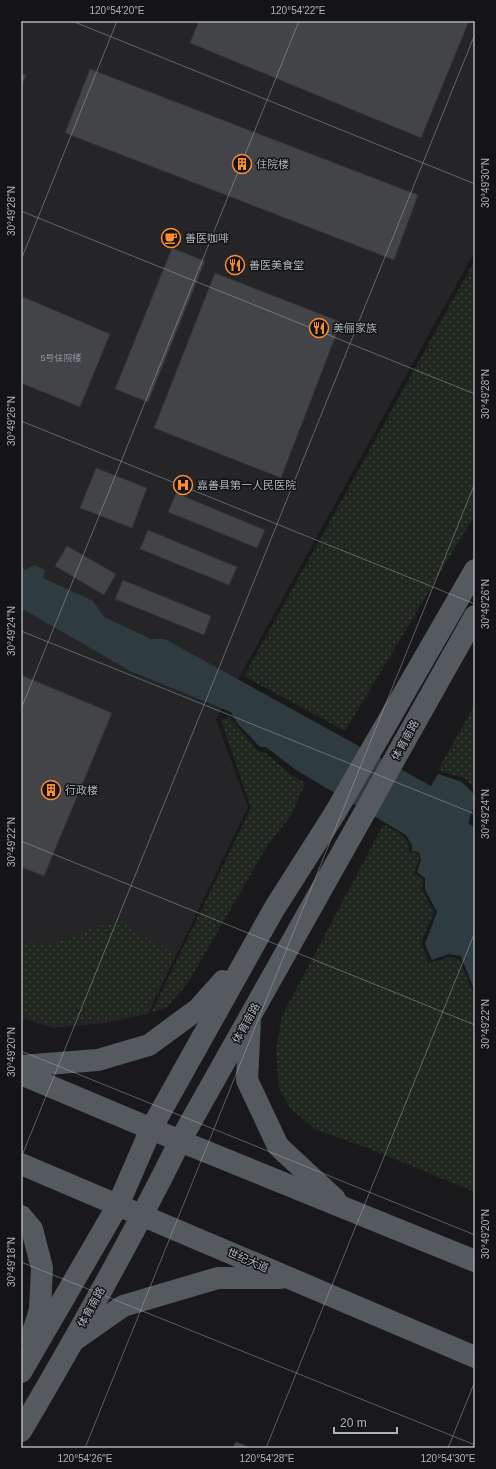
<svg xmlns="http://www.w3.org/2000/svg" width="496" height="1469" font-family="Arial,'Noto Sans SC',sans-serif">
<defs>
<pattern id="park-dots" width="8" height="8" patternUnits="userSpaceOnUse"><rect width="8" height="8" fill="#1f271e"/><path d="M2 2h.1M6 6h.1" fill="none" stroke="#3d443d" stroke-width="1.8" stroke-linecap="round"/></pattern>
</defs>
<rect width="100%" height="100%" fill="#19191b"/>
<polygon fill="#252528" points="21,21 475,21 475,251 216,719 248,807 148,1014 105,1023 53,1028 21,1018"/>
<g fill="url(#park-dots)">
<polygon points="475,260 475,515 345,731 244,676"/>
<polygon points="475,704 475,789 466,779 438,770"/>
<polygon points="229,717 258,751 266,753 290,774 305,783 292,814 267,846 188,983 167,1007 151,1013 251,808 221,720"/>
<path d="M 383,825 C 396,831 411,836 409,852 L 418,854 L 419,860 L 414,873 L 423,879 L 422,890 L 434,912 L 421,943 L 429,963 L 449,957 L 459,959 L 475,996 L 475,1092 L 473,1097 L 475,1098 L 475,1192 L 365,1147 L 316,1130 L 290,1108 L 279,1088 L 276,1049 L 282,1016 Z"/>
<polygon points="121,922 154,943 176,952 146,1011 104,1020 77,1021 54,1025 21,1015 21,940 49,945 106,924"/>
</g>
<polygon fill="#2e3c40" points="34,565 45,570 43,578 93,601 104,617 151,639 165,639 431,786 438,774 462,782 475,795 475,803 468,823 475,828 475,992 461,956 449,954 432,960 425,944 437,912 425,889 425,878 417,872 421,860 419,852 412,851 412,845 406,835 296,770 266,747 260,747 238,724 231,712 130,671 21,608 21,567 25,570"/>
<g fill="#434448" stroke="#333437">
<polygon points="199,21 469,21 421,138 190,43"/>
<polygon points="90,69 418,195 394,260 65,133"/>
<polygon points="21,73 26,75 21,88"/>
<polygon points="172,248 205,261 148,402 115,389"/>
<polygon points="215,273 341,322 281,478 154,428"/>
<polygon points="21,296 110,334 80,407 21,383"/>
<polygon points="96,468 147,488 132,528 80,508"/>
<polygon points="176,493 265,530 257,548 168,512"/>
<polygon points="148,530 237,567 229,585 140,549"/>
<polygon points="67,546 116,574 104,595 55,566"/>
<polygon points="123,580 211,616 204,635 115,599"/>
<polygon points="21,675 112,713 44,876 21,867"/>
<polygon points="236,1442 251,1448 233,1448"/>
</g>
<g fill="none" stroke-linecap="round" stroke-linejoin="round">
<g stroke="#555a5f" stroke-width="22">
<polyline points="250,1020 247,1080 278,1146 335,1199"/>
<polyline points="21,1066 98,1060 149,1045 198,1009 223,981"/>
<polyline points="21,1074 180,1141 475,1261"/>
<polyline points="21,1164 475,1357"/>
<polyline points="21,1216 32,1229 42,1268 40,1310 31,1338"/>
<polyline points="76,1339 123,1306 218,1278 280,1278"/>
<polyline points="21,1372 118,1205 151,1129 274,909 335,813 475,570"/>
<path d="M 21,1431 C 77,1336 131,1240 180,1141 L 475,616"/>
</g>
</g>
<path fill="none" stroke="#abb3bb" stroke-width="1" stroke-opacity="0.45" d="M 72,21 L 475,184M 21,211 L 475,394M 21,260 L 117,21M 21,421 L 475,604M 21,631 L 475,814M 21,709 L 299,21M 21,841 L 475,1025M 21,1051 L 475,1235M 21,1158 L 475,34M 21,1262 L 475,1445M 85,1448 L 475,483M 266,1448 L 475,932M 448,1448 L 475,1381"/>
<defs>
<symbol id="building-ring" viewBox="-11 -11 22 22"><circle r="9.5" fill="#141416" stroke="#f98e32" stroke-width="1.5"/><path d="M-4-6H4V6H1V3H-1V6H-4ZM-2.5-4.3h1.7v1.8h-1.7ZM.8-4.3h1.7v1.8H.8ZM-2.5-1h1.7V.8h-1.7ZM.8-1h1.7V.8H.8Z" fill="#f98e32"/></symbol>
<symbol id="cafe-ring" viewBox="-11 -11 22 22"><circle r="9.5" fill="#141416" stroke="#f98e32" stroke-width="1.5"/><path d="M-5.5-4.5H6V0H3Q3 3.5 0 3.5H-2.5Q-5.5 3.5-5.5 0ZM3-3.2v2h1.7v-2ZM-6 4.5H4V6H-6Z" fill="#f98e32"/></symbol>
<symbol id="restaurant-ring" viewBox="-11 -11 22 22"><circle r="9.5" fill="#141416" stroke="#f98e32" stroke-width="1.5"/><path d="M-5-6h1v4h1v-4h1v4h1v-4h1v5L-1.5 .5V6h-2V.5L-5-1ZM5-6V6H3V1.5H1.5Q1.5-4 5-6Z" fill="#f98e32"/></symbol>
<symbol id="hospital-ring" viewBox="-11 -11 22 22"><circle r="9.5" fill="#141416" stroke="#f98e32" stroke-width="1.5"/><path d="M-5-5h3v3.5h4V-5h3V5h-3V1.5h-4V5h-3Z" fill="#f98e32"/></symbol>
</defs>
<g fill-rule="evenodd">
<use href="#building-ring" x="231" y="153" width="22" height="22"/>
<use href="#cafe-ring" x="160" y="227" width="22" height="22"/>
<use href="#restaurant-ring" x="224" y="254" width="22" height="22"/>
<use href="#restaurant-ring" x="308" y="317" width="22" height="22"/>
<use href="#hospital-ring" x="172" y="474" width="22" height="22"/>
<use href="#building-ring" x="40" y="779" width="22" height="22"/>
</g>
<g text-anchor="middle" stroke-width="3" stroke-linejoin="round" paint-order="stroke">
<g font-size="9" fill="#91979e">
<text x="61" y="361">5号住院楼</text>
</g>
<g font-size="11" fill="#abb3bb" stroke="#141416" text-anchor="start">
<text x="256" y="168">住院楼</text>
<text x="185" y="242">善医咖啡</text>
<text x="249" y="269">善医美食堂</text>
<text x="333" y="332">美俪家族</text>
<text x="197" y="489">嘉善县第一人民医院</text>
<text x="65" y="794">行政楼</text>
</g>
<g font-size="11" fill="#abb3bb" stroke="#141416">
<text transform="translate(405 740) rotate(-61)" y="4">体育南路</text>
<text transform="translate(246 1023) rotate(-61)" y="4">体育南路</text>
<text transform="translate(248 1260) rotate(23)" y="4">世纪大道</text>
<text transform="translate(91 1307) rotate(-61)" y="4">体育南路</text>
</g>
</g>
<rect width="496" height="1469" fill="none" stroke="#141416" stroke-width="44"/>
<path d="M334 1427v6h63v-6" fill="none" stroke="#abb3bb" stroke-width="2"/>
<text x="340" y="1427" font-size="12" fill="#abb3bb" stroke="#141416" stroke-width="3" paint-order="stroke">20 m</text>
<rect x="22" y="22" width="452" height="1425" fill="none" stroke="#abb3bb" stroke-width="1.5"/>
<g font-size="10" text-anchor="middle" fill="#abb3bb">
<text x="117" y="14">120°54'20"E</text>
<text x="298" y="14">120°54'22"E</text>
<text transform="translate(485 183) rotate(-90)" y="4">30°49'30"N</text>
<text transform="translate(11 211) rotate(-90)" y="4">30°49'28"N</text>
<text transform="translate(485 394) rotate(-90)" y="4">30°49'28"N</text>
<text transform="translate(11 421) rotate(-90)" y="4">30°49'26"N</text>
<text transform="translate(485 604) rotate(-90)" y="4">30°49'26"N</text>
<text transform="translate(11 631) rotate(-90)" y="4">30°49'24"N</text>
<text transform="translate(485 814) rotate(-90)" y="4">30°49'24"N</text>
<text transform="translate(11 842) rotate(-90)" y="4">30°49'22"N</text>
<text transform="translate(485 1024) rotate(-90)" y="4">30°49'22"N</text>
<text transform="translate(11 1052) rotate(-90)" y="4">30°49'20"N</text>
<text transform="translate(485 1234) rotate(-90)" y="4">30°49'20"N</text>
<text transform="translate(11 1262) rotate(-90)" y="4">30°49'18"N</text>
<text x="85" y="1462">120°54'26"E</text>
<text x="267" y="1462">120°54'28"E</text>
<text x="448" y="1462">120°54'30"E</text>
</g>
</svg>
